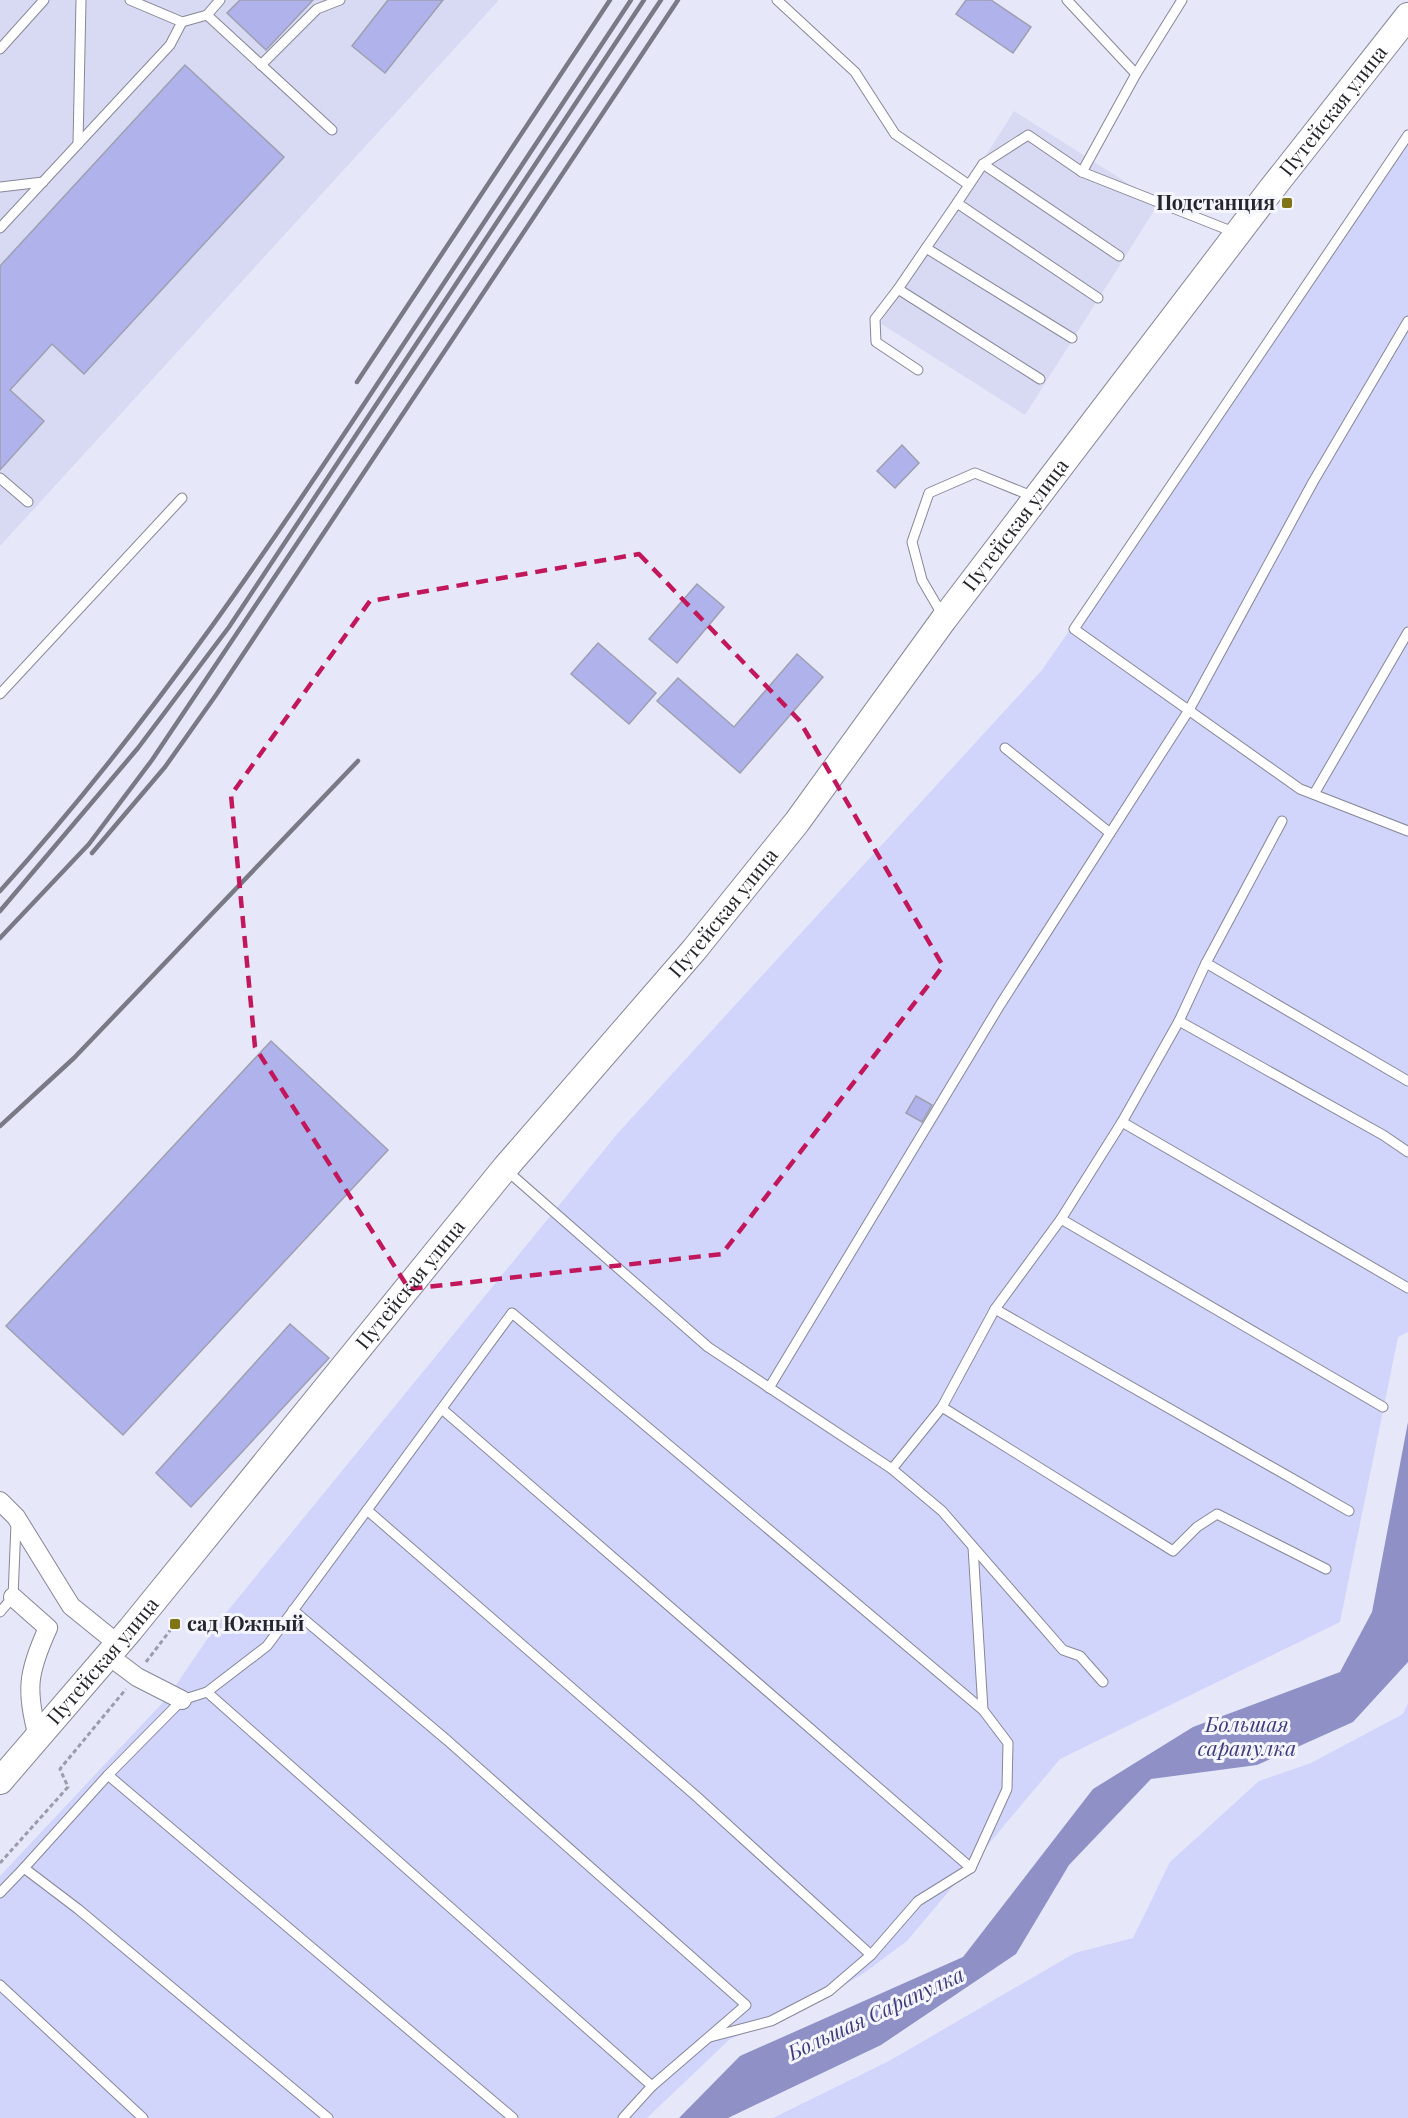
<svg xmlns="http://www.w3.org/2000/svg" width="1408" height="2118" font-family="'Playfair Display',serif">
<rect width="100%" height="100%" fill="#e6e8fa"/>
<g fill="#d8daf3">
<polygon points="0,0 499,0 0,546"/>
<polygon points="1014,111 1159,203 1025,415 880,323"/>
</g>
<g fill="#d1d4fb">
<polygon points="1408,140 1408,1332 1398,1337 1340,1622 1060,1759 907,1941 864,1973 798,2013 730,2039 647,2118 0,2118 0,1876 167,1698 221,1619 618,1133 1042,670"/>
<polygon points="1408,1703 1408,2118 773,2118 889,2061 1075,1953 1133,1938 1170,1862 1259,1781 1311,1763 1403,1714"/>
</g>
<polygon fill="#8e90c6" points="1408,1422 1408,1662 1353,1722 1257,1765 1151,1779 1069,1865 1016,1954 881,2045 728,2118 679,2118 740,2056 963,1957 1093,1789 1193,1727 1340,1672 1372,1612"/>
<g fill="#b0b3eb" stroke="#9e9fb0" stroke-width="1.5">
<polygon points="240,0 313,0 266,50 227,13"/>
<polygon points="388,0 443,0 385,73 352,46"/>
<polygon points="966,0 991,0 1031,27 1013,53 956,14"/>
<polygon points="185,65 284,157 84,374 52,344 10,390 44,421 0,470 0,266"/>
<polygon points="902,445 919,463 895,488 877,471"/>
<polygon points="697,584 724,607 677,663 649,639"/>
<polygon points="598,643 656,693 629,724 571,674"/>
<polygon points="797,654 823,677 740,773 657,701 678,678 734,727"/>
<polygon points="271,1041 388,1150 123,1435 6,1326"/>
<polygon points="916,1096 932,1105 922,1122 906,1113"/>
<polygon points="290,1324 329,1358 191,1507 156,1473"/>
</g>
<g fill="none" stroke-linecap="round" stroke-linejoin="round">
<defs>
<g id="service">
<polyline points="130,0 182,22 207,15 332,130"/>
<polyline points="777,0 855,72 895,134 969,185"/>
<polyline points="1067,0 1136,74"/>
<polyline points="207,15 220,0"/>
<polyline points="0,49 44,0"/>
<polyline points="261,65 317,9 340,0"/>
<polyline points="1408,135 1074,629 1300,789 1408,831"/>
<polyline points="78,144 81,0"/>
<polyline points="983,164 957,203 1098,298"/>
<polyline points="1082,172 1136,74 1182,0"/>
<polyline points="0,187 43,182"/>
<polyline points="957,203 926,248 1072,338"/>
<polyline points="0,228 170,45 182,22"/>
<polyline points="926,248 898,289 1040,379"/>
<polyline points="1119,256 983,164 1028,135 1082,172 1236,233"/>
<polyline points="898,289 875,319 876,342 918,370"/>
<polyline points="0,478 28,502"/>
<polyline points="943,616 922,580 912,542 929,493 975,473 1034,497"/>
<polyline points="0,694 182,498"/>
<polyline points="1005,748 1110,833"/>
<polyline points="1314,794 1408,632"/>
<polyline points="1206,963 1282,821"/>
<polyline points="1179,1021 1383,1135 1408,1152"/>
<polyline points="1122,1122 1408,1288"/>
<polyline points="505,1169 708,1347 892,1469 942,1511 1063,1650 1080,1656 1103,1682"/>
<polyline points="1061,1219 1383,1407"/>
<polyline points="995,1309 1349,1511"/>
<polyline points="769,1388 1000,1005 1189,710 1313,482 1408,321"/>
<polyline points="942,1407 1173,1551 1197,1527 1217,1514 1326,1569"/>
<polyline points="442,1409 971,1868"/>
<polyline points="892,1469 942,1407 995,1309 1061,1219 1122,1122 1179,1021 1206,963 1408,1081"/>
<polyline points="367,1510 696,1796 871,1955"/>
<polyline points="293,1610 448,1741 746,2005 652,2086"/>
<polyline points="0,1612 13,1597 16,1524"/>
<polyline points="207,1692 182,1700 108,1775 513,2118"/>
<polyline points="108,1775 24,1868 78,1909 328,2118"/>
<polyline points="0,1893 24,1868"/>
<polyline points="0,1985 143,2118"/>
<polyline points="710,2037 771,2021 829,1991 871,1955 918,1901 971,1868 1007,1789 1008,1743 983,1710 973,1547"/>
<polyline points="623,2118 652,2086 207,1692 267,1646 512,1313 983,1710"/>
</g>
<g id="minor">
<polyline points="0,1501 16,1517 71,1606 118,1644"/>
<path d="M 13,1597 L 48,1628 C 27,1674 26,1689 38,1738"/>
<polyline points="109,1656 137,1677 182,1700"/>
</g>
<g id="secondary">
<path id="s1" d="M 0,1781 L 130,1630 L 505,1168 L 694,950 L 797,822 L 944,619 L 1270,191 L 1408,16"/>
</g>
</defs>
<use href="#service" stroke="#868797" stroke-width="11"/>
<use href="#minor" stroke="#868797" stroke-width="20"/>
<use href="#secondary" stroke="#868797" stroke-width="28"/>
<g stroke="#9b9caa" stroke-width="3" stroke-dasharray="4.5 3" stroke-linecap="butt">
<polyline points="146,1662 175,1624"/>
<polyline points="0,1863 68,1787 60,1769 126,1689"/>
</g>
<use href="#service" stroke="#fff" stroke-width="9"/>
<use href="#minor" stroke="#fff" stroke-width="18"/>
<use href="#secondary" stroke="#fff" stroke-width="26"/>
<g stroke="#797a85" stroke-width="4.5">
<polyline points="357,382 610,0"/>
<polyline points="92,853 165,767 216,695 678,0"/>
<path d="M 0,891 C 152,723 277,537 401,348 C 477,232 554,116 631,0"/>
<polyline points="0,911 138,748 229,627 644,0"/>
<polyline points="0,938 89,844 152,760 661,0"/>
<polyline points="0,1126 74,1058 358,761"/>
</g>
</g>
<path fill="none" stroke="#c2185b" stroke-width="4.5" stroke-dasharray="12 8" stroke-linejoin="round" d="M 639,554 L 799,720 L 943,966 L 722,1254 L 409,1289 L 255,1047 L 231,795 L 370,601 Z"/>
<g fill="#7f7417" stroke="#f5f6fd" stroke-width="2">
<rect x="1281" y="197" width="12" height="12" rx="3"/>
<rect x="169" y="1618" width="12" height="12" rx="3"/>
</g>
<g text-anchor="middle" stroke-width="6" stroke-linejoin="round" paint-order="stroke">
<g font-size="20" fill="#25252b" stroke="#f5f6fd">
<text dy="7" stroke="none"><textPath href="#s1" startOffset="2138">Путейская улица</textPath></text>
<text dy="7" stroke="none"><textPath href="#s1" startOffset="1616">Путейская улица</textPath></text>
<text dy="7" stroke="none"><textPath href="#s1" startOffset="1130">Путейская улица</textPath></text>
<text dy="7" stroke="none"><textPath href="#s1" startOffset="644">Путейская улица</textPath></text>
<text dy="7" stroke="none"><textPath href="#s1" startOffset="158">Путейская улица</textPath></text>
</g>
<g font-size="20" font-weight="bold" fill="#25252b" stroke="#f5f6fd" text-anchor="end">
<text x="1275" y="210">Подстанция</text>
<text x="187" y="1631" text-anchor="start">сад Южный</text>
</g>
<g font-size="21" font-style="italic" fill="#3f3c7e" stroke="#f5f6fd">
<text x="1247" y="1732">Большая<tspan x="1247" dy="24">сарапулка</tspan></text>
<text transform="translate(876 2014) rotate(-25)" y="7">Большая Сарапулка</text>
</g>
</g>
</svg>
